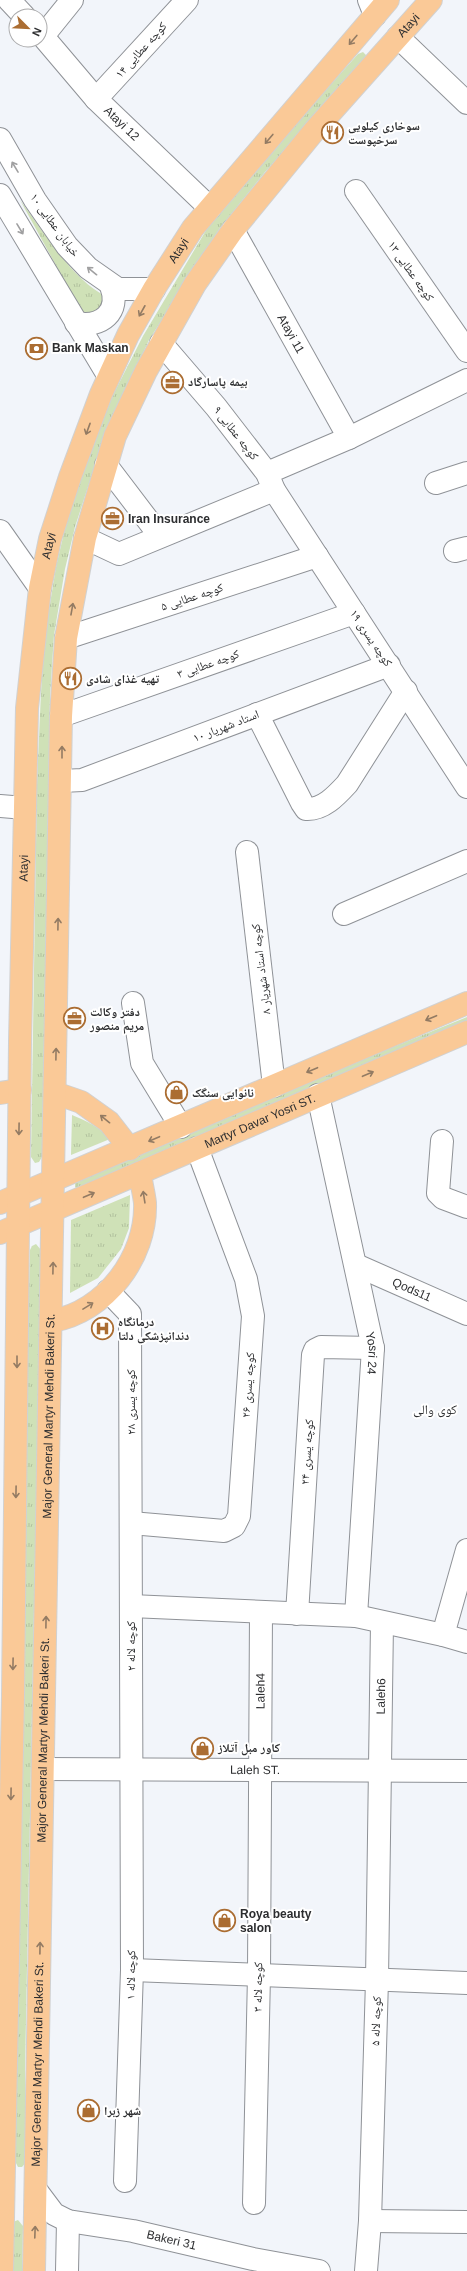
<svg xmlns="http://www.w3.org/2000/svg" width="467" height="2271" font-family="Helvetica,'Noto Naskh Arabic',sans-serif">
<defs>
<pattern id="grass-tufts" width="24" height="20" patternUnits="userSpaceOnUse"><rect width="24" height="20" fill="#cfe1b7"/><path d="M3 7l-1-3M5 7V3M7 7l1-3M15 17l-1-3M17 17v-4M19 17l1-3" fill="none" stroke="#b2c19e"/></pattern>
</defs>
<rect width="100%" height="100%" fill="#f2f5fa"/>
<g fill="url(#grass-tufts)">
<polygon points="363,52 366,55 365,59 265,172 220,228 149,340 104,437 75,527 65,569 54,635 50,696 42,1157 39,1162 35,1163 31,1157 37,783 41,692 45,634 56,567 66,524 96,433 115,391 143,336 211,222 258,166 358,54"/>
<path d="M 20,200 C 44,232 71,279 107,297 L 99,310 L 86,320 Z"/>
<polygon points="467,1017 467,1024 76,1189 75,1186 75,1182 312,1080"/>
<path d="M 72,1115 C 86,1121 100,1127 110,1139 L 71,1155 Z"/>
<polygon points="130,1195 129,1228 121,1249 98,1278 70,1293 71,1220"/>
<polygon points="36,1244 41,1250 25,2071 27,2161 22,2167 18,2167 15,2161 20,1658 30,1250 32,1246"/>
<polygon points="18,2220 23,2226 22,2271 12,2271 13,2222"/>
</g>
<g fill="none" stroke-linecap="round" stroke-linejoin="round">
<defs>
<g id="minor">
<polyline points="9,0 24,16"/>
<polyline points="369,0 375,15"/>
<path id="s1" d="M 40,33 L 96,99 L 210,208"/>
<polyline points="43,36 72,0"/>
<polyline points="398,37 467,103"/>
<polyline points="96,99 187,0"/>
<polyline points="0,139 35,200 67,246 88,268 118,289 154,289"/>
<polyline points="356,191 467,351"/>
<polyline points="0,195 108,375"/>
<path id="s2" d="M 233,230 L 349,438"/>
<path d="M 76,323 C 101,328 121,312 111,286"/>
<polyline points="161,343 216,407 267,473 274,490 467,787"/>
<polyline points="106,465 160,536"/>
<polyline points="267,473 349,438 467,380"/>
<polyline points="436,483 467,473"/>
<polyline points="0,531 40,588"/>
<polyline points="85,538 119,554 274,490"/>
<polyline points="455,551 467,548"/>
<polyline points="66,638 317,556"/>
<path d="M 257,714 L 302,803 L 306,809 C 323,810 336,796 347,784 L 406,691"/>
<polyline points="61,716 354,613"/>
<polyline points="62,781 82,780 389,665"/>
<polyline points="0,806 25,808"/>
<polyline points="247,852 274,1086"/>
<polyline points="344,914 467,861"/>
<polyline points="133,1003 142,1063 181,1127"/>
<path id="s3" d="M 318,1095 L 373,1348 L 356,1616"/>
<polyline points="442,1141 438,1193 443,1198 467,1207"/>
<path id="s4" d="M 356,1265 L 467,1314"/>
<polyline points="108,1291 130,1314 132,1970 125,2181"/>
<polyline points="131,1523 224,1531 234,1526 239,1516 253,1316 246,1279 197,1148"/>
<polyline points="131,1606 356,1616 443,1635 467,1642"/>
<polyline points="297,1614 313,1355 315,1350 321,1347 373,1348"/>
<polyline points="443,1635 467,1550"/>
<path id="s5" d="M 43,1769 L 467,1771"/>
<polyline points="132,1970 467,1983"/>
<path id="s6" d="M 36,2190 L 54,2214 L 68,2221 L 133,2231 L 253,2259 L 319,2271"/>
<path id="s7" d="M 254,2203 L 259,1975 L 261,1612"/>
<polyline points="370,2221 467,2222"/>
<polyline points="67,2271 68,2221"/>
<path id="s8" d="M 366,2271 L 370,2221 L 377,1980 L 382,1623"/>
</g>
<g id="major">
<polyline points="0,1093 20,1090"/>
<polyline points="55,1093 81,1102 109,1122 130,1149"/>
<polyline points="0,1203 467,1003"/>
<path id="s9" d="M 0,1233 L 467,1032"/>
<path d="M 52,1321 C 105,1312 147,1257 145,1203 C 144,1193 141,1183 140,1173"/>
<path id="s10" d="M 2,2271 L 13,1696 L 20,1042 L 25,808 L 27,708 L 40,588 L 50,539 L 70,477 L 101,394 L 128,335 L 154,289 L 193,228 L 388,0"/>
<path id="s11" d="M 34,2271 L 61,716 L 66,638 L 85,538 L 115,436 L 146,371 L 195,284 L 233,230 L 315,130 L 431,0"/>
</g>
</defs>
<use href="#minor" stroke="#8f9297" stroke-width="24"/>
<use href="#major" stroke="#d1d1d1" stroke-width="24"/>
<use href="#minor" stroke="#fff" stroke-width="22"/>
<use href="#major" stroke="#fac997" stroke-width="22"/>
</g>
<defs><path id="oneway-shaft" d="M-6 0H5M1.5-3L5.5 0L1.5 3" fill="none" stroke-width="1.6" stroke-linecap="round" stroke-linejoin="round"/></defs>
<g stroke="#937b63">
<use href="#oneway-shaft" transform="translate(353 40) rotate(130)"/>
<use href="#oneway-shaft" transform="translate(269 139) rotate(130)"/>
<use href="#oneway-shaft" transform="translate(142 311) rotate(119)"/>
<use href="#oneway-shaft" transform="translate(88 429) rotate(110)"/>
<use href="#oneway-shaft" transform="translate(72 609) rotate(-80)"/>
<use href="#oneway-shaft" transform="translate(62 752) rotate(-90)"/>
<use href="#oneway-shaft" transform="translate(58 924) rotate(-89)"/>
<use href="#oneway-shaft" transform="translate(431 1018) rotate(157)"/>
<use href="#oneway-shaft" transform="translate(56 1054) rotate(-89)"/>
<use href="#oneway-shaft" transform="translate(312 1070) rotate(157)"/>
<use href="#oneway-shaft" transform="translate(368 1074) rotate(-23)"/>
<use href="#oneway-shaft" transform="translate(105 1119) rotate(-141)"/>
<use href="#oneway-shaft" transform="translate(19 1129) rotate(91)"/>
<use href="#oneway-shaft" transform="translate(154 1139) rotate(157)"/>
<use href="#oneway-shaft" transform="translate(89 1195) rotate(-23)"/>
<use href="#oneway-shaft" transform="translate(144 1197) rotate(-99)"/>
<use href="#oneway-shaft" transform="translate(53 1268) rotate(-89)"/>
<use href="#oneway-shaft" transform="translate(88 1306) rotate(-32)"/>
<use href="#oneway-shaft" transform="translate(17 1362) rotate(90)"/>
<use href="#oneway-shaft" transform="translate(16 1492) rotate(91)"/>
<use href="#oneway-shaft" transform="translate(46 1622) rotate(-89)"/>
<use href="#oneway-shaft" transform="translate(13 1664) rotate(91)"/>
<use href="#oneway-shaft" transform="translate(11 1794) rotate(91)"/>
<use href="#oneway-shaft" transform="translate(40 1948) rotate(-89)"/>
<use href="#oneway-shaft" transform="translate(35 2232) rotate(-88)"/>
</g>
<g stroke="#a0a0a1">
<use href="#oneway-shaft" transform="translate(15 167) rotate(-121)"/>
<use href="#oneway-shaft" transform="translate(20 229) rotate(59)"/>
<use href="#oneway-shaft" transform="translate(92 271) rotate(-141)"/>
</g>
<defs>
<symbol id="restaurant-ring" viewBox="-11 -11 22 22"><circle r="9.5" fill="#fff" stroke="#ab6d32" stroke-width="1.5"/><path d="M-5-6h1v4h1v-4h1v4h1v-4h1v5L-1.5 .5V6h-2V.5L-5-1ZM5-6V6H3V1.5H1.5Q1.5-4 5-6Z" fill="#ab6d32"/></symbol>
<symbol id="bank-ring" viewBox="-11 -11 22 22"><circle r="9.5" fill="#fff" stroke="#ab6d32" stroke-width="1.5"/><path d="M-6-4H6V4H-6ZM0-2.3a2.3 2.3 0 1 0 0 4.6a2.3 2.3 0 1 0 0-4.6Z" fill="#ab6d32"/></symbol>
<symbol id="office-ring" viewBox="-11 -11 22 22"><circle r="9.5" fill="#fff" stroke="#ab6d32" stroke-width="1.5"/><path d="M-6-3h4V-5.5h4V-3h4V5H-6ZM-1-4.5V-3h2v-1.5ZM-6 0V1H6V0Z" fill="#ab6d32"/></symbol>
<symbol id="shop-ring" viewBox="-11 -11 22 22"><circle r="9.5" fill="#fff" stroke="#ab6d32" stroke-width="1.5"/><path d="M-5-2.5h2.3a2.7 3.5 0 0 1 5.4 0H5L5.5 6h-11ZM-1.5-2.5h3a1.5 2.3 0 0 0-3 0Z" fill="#ab6d32"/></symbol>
<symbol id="hospital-ring" viewBox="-11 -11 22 22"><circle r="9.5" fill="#fff" stroke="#ab6d32" stroke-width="1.5"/><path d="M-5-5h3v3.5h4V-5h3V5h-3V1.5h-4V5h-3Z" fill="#ab6d32"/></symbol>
</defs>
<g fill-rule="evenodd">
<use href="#restaurant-ring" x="320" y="120" width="25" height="25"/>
<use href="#bank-ring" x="24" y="336" width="25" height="25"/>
<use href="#office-ring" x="160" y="370" width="25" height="25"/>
<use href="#office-ring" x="100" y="506" width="25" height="25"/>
<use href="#restaurant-ring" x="58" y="666" width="25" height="25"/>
<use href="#office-ring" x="62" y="1006" width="25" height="25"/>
<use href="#shop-ring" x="164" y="1080" width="25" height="25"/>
<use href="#hospital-ring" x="90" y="1316" width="25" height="25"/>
<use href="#shop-ring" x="190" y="1736" width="25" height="25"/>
<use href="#shop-ring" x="212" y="1908" width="25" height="25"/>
<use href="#shop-ring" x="76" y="2098" width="25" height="25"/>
</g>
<g text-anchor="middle" stroke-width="4" stroke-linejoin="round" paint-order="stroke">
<g font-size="12" fill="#2c2d2f" stroke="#fff">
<text dy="4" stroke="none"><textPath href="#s11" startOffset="2349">Atayi</textPath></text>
<text transform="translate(141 50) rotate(-48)" y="4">کوچه عطایی ۱۴</text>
<text dy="4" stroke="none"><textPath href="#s1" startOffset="122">Atayi 12</textPath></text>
<text transform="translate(55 225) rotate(54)" y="4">خیابان عطایی ۱۰</text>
<text dy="4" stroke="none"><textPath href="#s10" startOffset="2051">Atayi</textPath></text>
<text transform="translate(411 271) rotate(55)" y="4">کوچه عطایی ۱۳</text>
<text dy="4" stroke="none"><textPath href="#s2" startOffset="119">Atayi 11</textPath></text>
<text transform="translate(236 433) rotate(52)" y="4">کوچه عطایی ۹</text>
<text dy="4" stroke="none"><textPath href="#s10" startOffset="1727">Atayi</textPath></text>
<text transform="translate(192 597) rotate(-18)" y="4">کوچه عطایی ۵</text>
<text transform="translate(371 638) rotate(56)" y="4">کوچه یسری ۱۹</text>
<text transform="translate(208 664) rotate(-19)" y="4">کوچه عطایی ۳</text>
<text transform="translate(226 726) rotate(-21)" y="4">استاد شهریار ۱۰</text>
<text dy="4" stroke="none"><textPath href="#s10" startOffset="1403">Atayi</textPath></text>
<text transform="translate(261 969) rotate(-97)" y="4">کوچه استاد شهریار ۸</text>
<text dy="4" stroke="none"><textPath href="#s9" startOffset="283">Martyr Davar Yosri ST.</textPath></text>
<text dy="4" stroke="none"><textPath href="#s4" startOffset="61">Qods11</textPath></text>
<text dy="4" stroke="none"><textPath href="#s3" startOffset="264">Yosri 24</textPath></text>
<text transform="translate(248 1385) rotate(-86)" y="4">کوچه یسری ۲۶</text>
<text transform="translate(131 1402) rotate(-90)" y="4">کوچه یسری ۲۸</text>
<text dy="4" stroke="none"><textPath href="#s11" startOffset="855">Major General Martyr Mehdi Bakeri St.</textPath></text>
<text transform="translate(307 1452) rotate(-86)" y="4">کوچه یسری ۲۴</text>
<text transform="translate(131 1646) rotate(-90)" y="4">کوچه لاله ۲</text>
<text dy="4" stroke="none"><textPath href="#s7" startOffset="512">Laleh4</textPath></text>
<text dy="4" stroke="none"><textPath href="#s8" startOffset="575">Laleh6</textPath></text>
<text dy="4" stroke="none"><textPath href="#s11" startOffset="531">Major General Martyr Mehdi Bakeri St.</textPath></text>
<text dy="4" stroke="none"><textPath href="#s5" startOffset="212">Laleh ST.</textPath></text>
<text transform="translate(131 1975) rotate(-89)" y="4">کوچه لاله ۱</text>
<text transform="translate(258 1987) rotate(-89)" y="4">کوچه لاله ۳</text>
<text transform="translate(376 2021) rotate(-88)" y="4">کوچه لاله ۵</text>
<text dy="4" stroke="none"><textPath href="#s11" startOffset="207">Major General Martyr Mehdi Bakeri St.</textPath></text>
<text dy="4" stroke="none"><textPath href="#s6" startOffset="151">Bakeri 31</textPath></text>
</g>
<g font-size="12" font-weight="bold" fill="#2c2d2f" stroke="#fff" text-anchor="start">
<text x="348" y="130">سوخاری کیلویی<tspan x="348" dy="14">سرخپوست</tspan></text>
<text x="52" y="352">Bank Maskan</text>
<text x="188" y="386">بیمه پاسارگاد</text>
<text x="128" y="523">Iran Insurance</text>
<text x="86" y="683">تهیه غذای شادی</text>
<text x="90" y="1016">دفتر وکالت<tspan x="90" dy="14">مریم منصور</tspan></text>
<text x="192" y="1097">نانوایی سنگک</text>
<text x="118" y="1326">درمانگاه<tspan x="118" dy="14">دندانپزشکی دلتا</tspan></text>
<text x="218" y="1752">کاور مبل آتلاز</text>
<text x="240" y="1918">Roya beauty<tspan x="240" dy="14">salon</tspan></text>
<text x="104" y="2115">شهر زبرا</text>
</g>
<g font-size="13" fill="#2c2d2f" stroke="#fff">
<text x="435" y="1414">کوی والی</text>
</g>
</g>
<g transform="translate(28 28) rotate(114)"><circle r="19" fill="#ffffff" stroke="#ababac"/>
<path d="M0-3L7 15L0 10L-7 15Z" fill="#ab6d32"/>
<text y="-6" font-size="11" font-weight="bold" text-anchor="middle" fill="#2c2d2f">N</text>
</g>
</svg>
